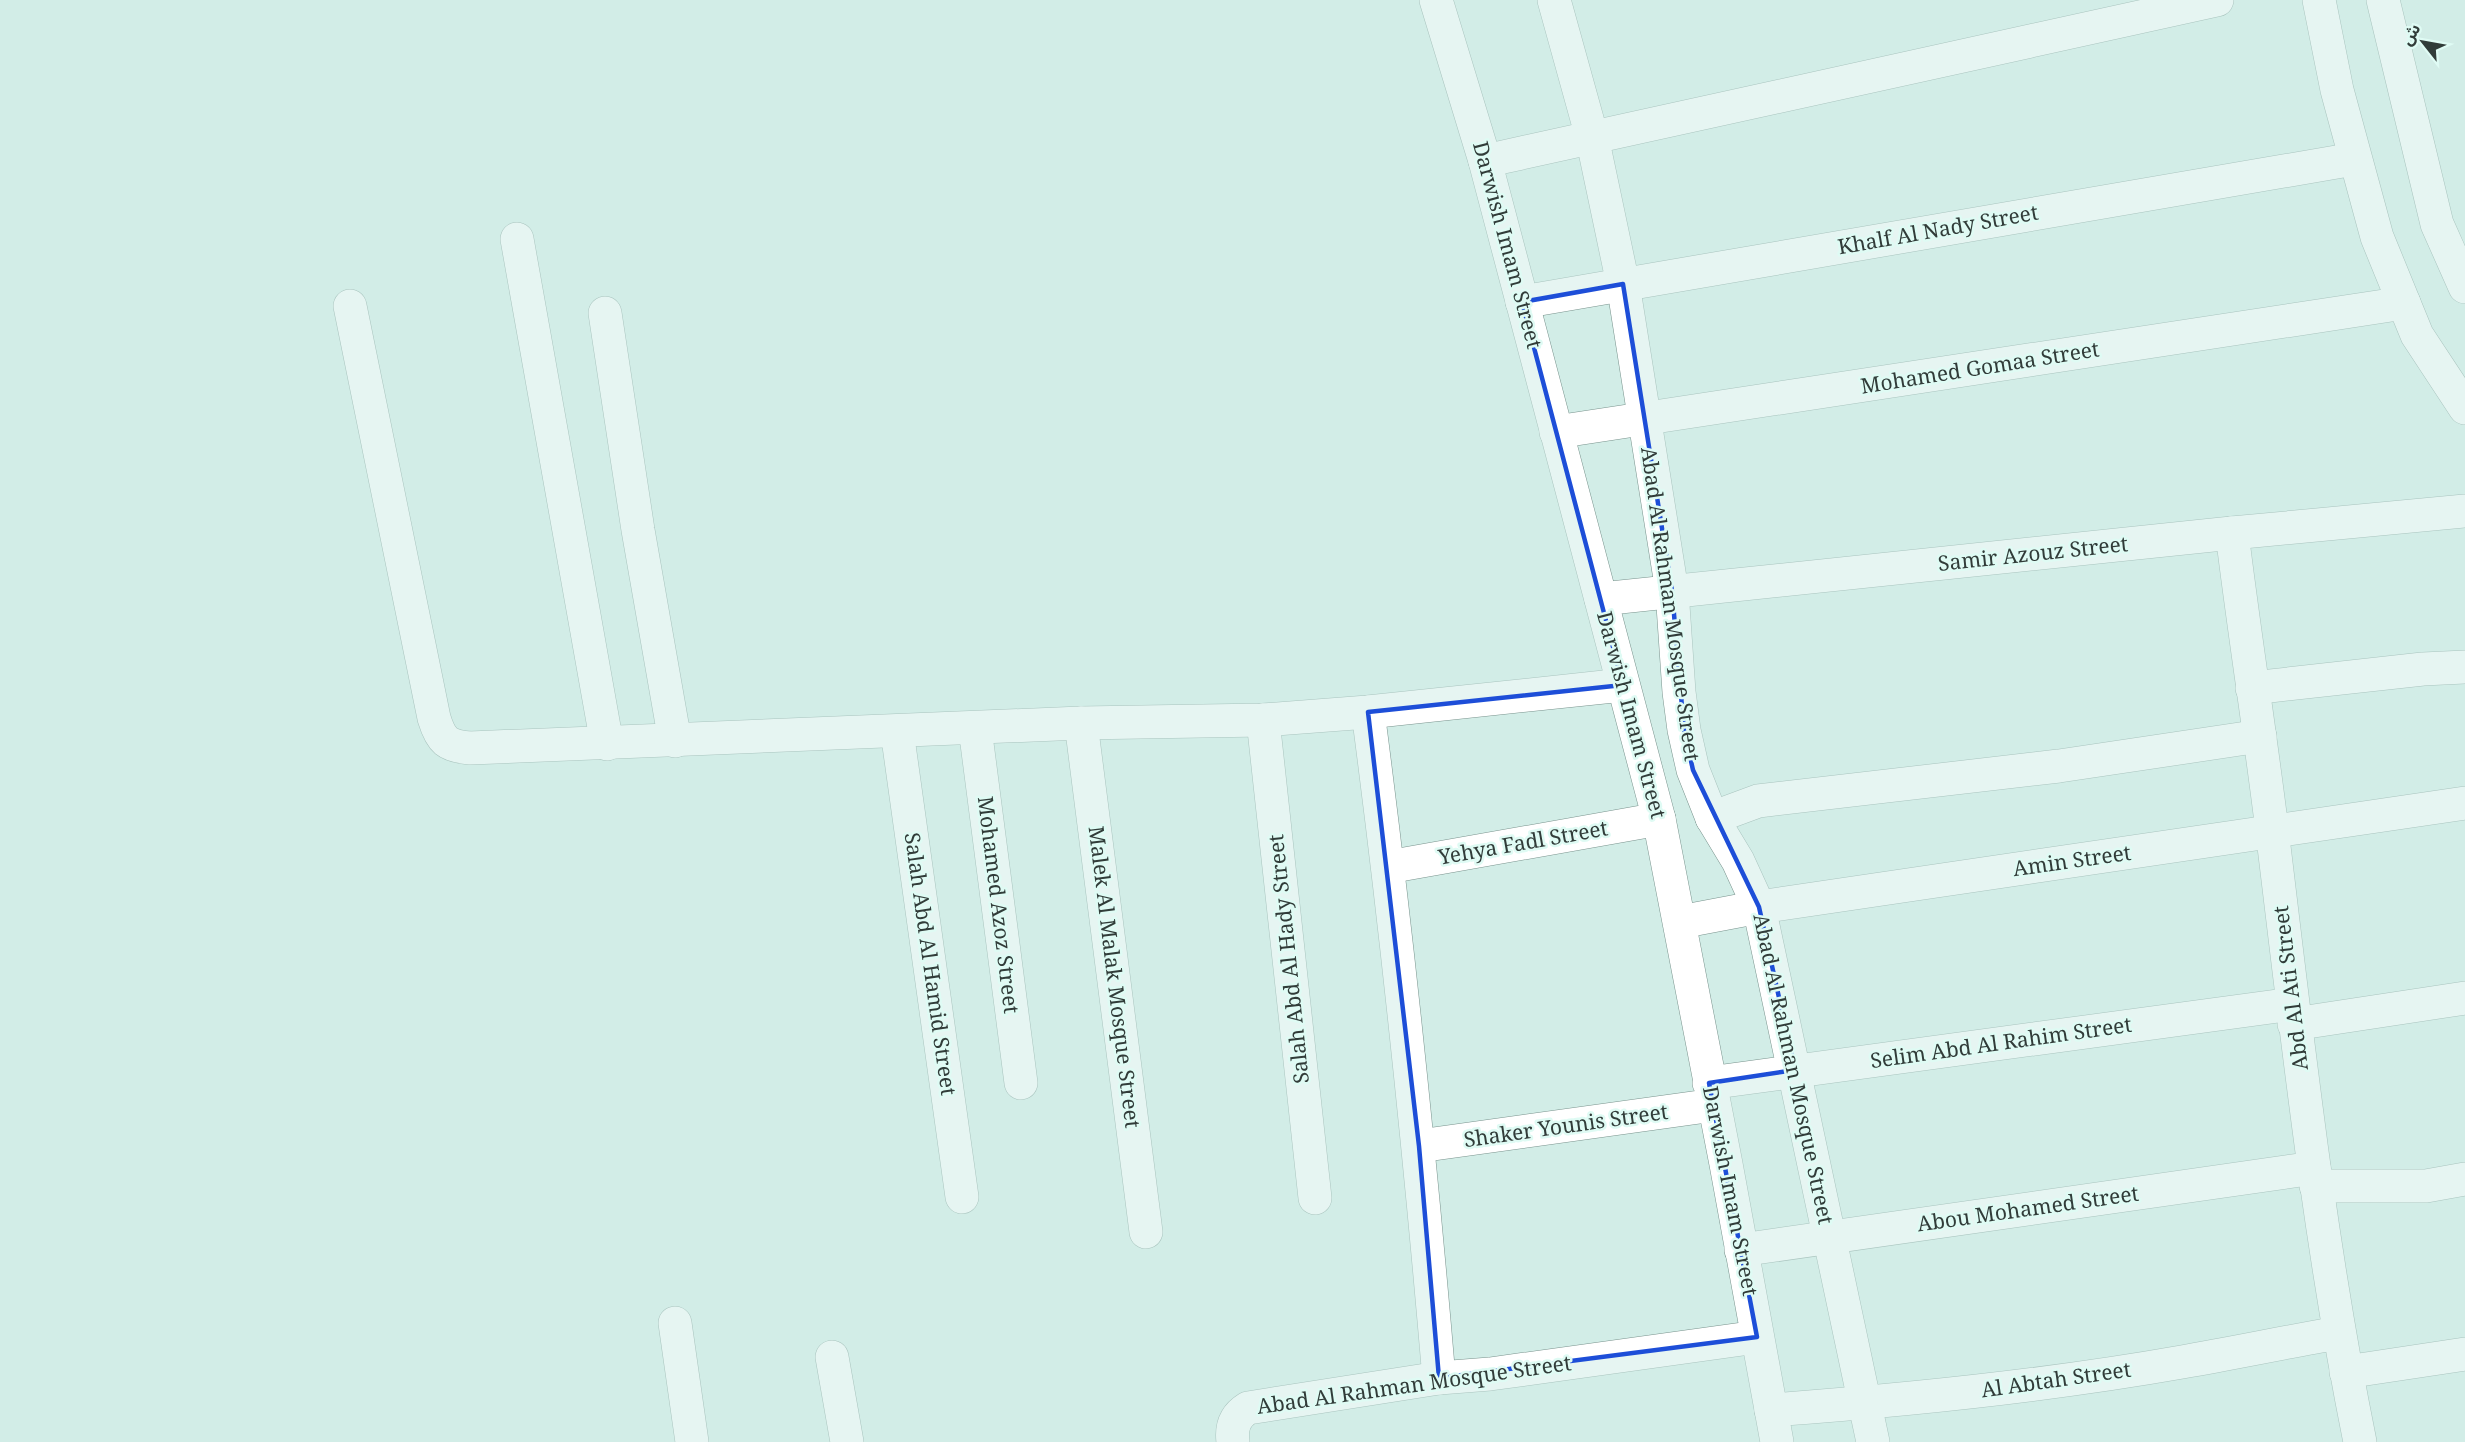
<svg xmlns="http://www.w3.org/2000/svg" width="2465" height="1442" font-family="'Noto Serif','Noto Sans Arabic',serif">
<rect width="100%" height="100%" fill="#d2ede7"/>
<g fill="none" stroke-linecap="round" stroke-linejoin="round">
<defs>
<g id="minor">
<polyline points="1436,0 1485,161 1659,819 1726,1164 1777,1442"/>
<polyline points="1554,0 1592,137 1623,284 1672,591 1679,692 1684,730 1693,770 1712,818 1738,861 1759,907 1873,1442"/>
<polyline points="2319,0 2337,90 2377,237 2417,335 2465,408"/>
<polyline points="2383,0 2437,224 2465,287"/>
<polyline points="1485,161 2217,0"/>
<polyline points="517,239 607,744"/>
<polyline points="1522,302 2354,159"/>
<path d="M 350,306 L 434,718 C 441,741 447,746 470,748 L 1081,723 L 1263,720 L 1368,712 L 1623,685"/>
<polyline points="605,313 638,530 675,741"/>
<polyline points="1556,432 2404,303"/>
<path d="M 2232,533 C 2244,632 2260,731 2272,830 C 2297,1035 2319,1240 2360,1442"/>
<polyline points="1601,599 2232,533 2465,511"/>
<polyline points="2252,688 2423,669 2465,667"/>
<path d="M 1368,712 C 1397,933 1420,1155 1439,1378"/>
<polyline points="1263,720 1315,1198"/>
<polyline points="1081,723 1146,1232"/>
<polyline points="975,728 1021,1083"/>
<polyline points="897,731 962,1197"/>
<polyline points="1712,818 1758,801 2059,766 2260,736"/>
<polyline points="1388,867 1659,819"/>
<polyline points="1680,922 1759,907 2465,803"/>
<polyline points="2294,1024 2465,998"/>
<polyline points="1709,1083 2292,1004"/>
<polyline points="1419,1146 1714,1105"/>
<polyline points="2316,1186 2426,1186 2465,1179"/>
<polyline points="1741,1250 2314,1168"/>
<polyline points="675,1323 692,1442"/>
<polyline points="832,1357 847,1442"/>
<polyline points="2346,1372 2465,1354"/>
<path d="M 1771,1410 C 1908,1400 2046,1386 2182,1362 C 2234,1353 2286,1342 2338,1333"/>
<path d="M 1233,1442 C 1231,1427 1235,1416 1248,1408 L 1439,1378 L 1490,1374 L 1757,1337"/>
</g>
</defs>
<use href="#minor" stroke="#79938d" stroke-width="34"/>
<use href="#minor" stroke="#fff" stroke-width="33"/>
</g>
<path d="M0 0H2465V1442H0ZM 1623,284 L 1672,591 L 1684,730 L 1693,770 L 1759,907 L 1795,1070 L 1709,1083 L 1757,1337 L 1439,1378 L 1419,1146 L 1368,712 L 1623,685 L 1522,302 Z" fill="#d2ede7" fill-opacity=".55" fill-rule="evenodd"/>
<path fill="none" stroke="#1d4ed8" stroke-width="4.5" stroke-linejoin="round" d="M 1623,284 L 1672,591 L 1684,730 L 1693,770 L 1759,907 L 1795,1070 L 1709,1083 L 1757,1337 L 1439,1378 L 1419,1146 L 1368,712 L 1623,685 L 1522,302 Z"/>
<g text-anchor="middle" stroke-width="5" stroke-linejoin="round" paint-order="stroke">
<g font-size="21" fill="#313c39" stroke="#dffbf4">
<text transform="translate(1938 230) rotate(-10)" y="7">Khalf Al Nady Street</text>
<text transform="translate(1507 245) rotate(75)" y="7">Darwish Imam Street</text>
<text transform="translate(1980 368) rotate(-9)" y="7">Mohamed Gomaa Street</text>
<text transform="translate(2033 554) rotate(-6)" y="7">Samir Azouz Street</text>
<text transform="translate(1670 604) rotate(82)" y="7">Abad Al Rahman Mosque Street</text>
<text transform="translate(1631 715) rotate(75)" y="7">Darwish Imam Street</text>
<text transform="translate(1523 843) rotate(-10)" y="7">Yehya Fadl Street</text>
<text transform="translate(2072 861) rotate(-8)" y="7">Amin Street</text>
<text transform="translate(998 905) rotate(83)" y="7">Mohamed Azoz Street</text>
<text transform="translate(1289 959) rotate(-96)" y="7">Salah Abd Al Hady Street</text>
<text transform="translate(930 964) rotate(82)" y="7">Salah Abd Al Hamid Street</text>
<text transform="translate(1114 977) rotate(83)" y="7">Malek Al Malak Mosque Street</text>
<text transform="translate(2291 988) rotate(-97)" y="7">Abd Al Ati Street</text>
<text transform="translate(2001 1043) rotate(-8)" y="7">Selim Abd Al Rahim Street</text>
<text transform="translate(1793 1069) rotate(78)" y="7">Abad Al Rahman Mosque Street</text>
<text transform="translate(1566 1126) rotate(-8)" y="7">Shaker Younis Street</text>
<text transform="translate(1730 1191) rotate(79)" y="7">Darwish Imam Street</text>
<text transform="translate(2028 1209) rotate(-8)" y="7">Abou Mohamed Street</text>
<text transform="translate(2056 1380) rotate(-8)" y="7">Al Abtah Street</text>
<text transform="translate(1414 1385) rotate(-8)" y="7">Abad Al Rahman Mosque Street</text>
</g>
</g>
<g transform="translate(2423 42) rotate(301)" stroke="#dffbf4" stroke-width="4.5" paint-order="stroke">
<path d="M0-4.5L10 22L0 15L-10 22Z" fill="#313c39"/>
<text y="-9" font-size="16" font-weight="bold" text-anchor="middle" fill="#313c39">ش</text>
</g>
</svg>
